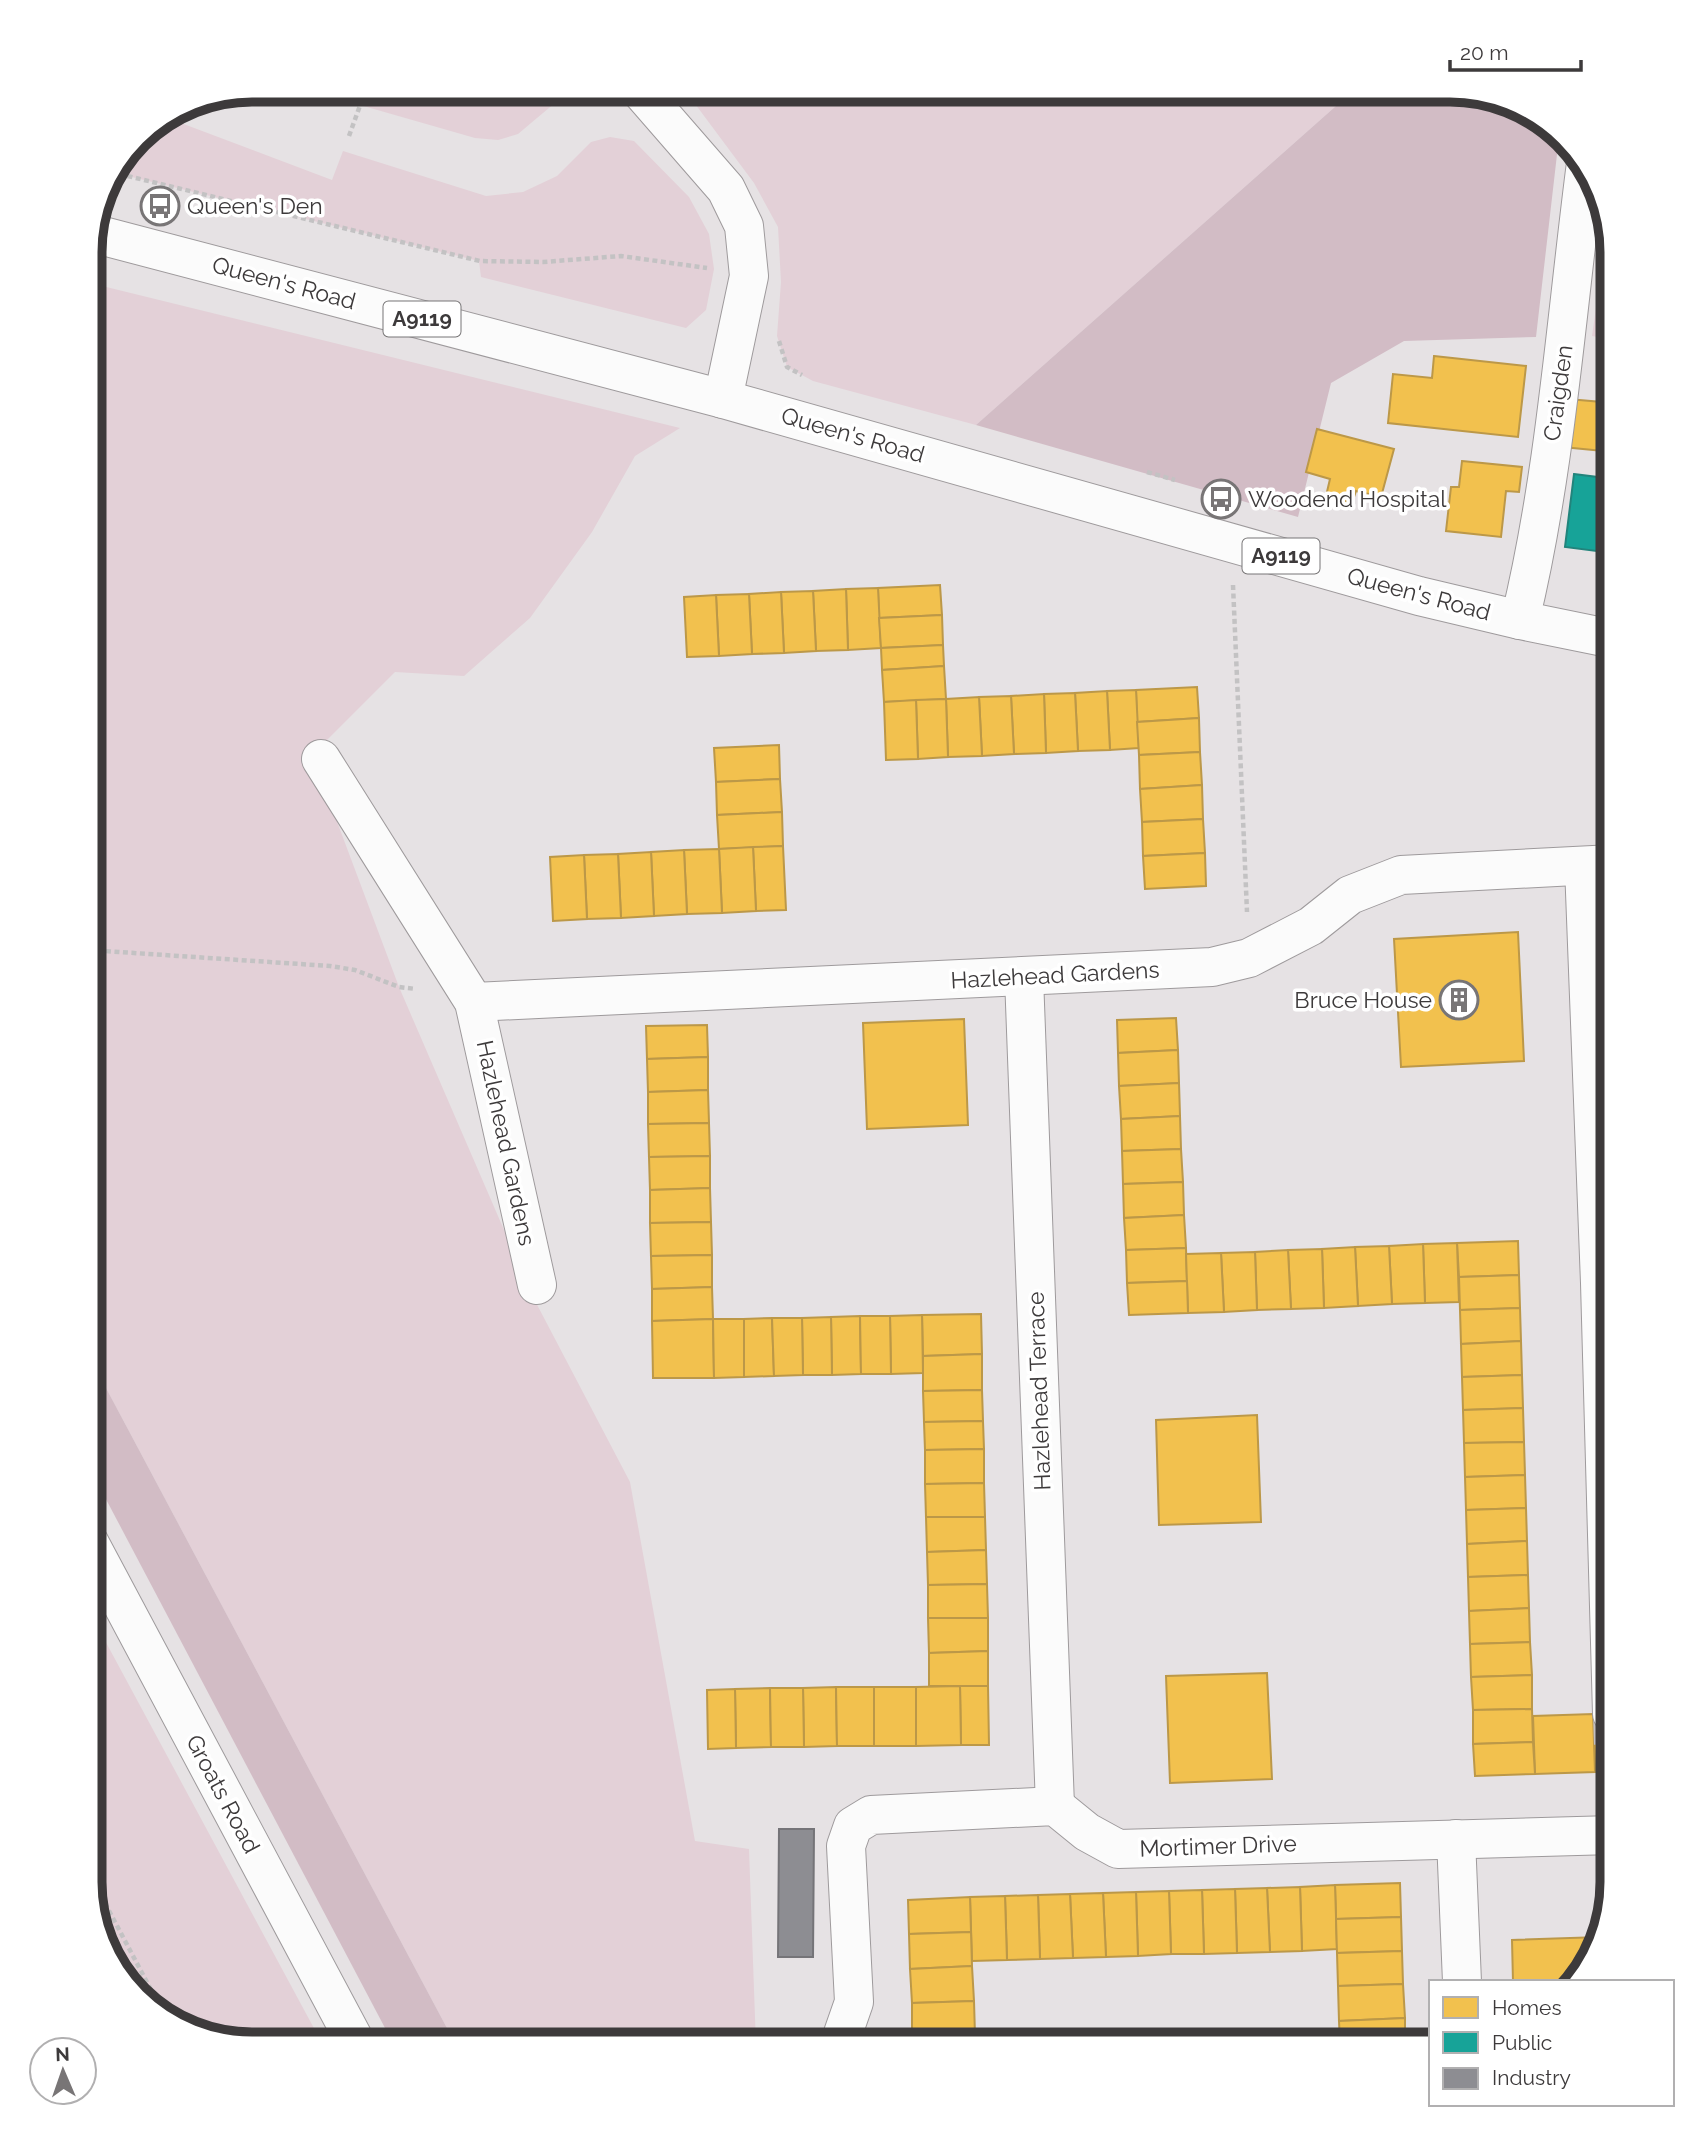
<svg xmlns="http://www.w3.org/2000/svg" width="1702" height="2134" font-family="Raleway,sans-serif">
<rect width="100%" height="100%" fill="#e6e2e4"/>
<g fill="#e3d0d7">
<polygon points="319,89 564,89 562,97 518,134 498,140 475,138 360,105"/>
<polygon points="684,89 1354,90 976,425 813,381 787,367 777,336 781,282 778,227 754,183"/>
<polygon points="165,117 332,180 343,151 486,196 523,192 557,176 591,142 610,137 634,141 689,197 709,234 714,269 706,310 686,328 481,277 479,261 111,172 144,130"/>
<polygon points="1607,233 1613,251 1613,340 1592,336"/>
<polygon points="90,283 680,428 635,456 592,532 530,618 464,676 395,672 312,755 399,987 533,1297 630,1482 695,1841 749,1849 756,2045 456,2045 89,1356"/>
<polygon points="89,1610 102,1635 323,2045 251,2045 171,2023 117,1973 89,1883"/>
</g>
<g fill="#d2bcc5">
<polygon points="1354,90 1461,90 1531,111 1559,137 1536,337 1404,341 1331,383 1298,517 976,425"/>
<polygon points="89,1356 456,2045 394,2045 89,1467"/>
</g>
<g fill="#f2c14e" stroke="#bc9848" stroke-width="2">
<polygon points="1434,356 1526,366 1518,437 1388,423 1393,374 1432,378"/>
<polygon points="1568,399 1613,403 1613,452 1563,447"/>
<polygon points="1317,429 1394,449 1381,497 1356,491 1352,503 1326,496 1330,479 1306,472"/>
<polygon points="1462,461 1522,467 1519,492 1506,491 1501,537 1446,531 1451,487 1459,487"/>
<polygon points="940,585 942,615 879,618 878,588"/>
<polygon points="878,588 881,648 848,650 846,589"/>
<polygon points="846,589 848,650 816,651 813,591"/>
<polygon points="813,591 816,651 784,653 781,592"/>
<polygon points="781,592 784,653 752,654 749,594"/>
<polygon points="749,594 752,654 719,656 716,595"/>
<polygon points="716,595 719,656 687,657 684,597"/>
<polygon points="942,615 943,645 881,648 879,618"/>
<polygon points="943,645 944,666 882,670 881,648"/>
<polygon points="944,666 946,699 884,702 882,670"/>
<polygon points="1197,687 1199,718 1137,722 1136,690"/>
<polygon points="1136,690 1139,748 1110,750 1107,691"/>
<polygon points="1107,691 1110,750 1078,751 1075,693"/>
<polygon points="1075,693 1078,751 1046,753 1044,694"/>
<polygon points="1044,694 1046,753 1014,754 1011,696"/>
<polygon points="1011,696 1014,754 982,756 979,697"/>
<polygon points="979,697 982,756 948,757 946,699"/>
<polygon points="946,699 948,757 918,759 916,700"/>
<polygon points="916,700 918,759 886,760 884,702"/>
<polygon points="1199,718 1200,752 1139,755 1137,722"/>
<polygon points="779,745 780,779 716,782 714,748"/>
<polygon points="1200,752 1202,785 1140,789 1139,755"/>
<polygon points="780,779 782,812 717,815 716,782"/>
<polygon points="1202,785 1203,819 1142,822 1140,789"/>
<polygon points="782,812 783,846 719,849 717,815"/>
<polygon points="1203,819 1205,853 1143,856 1142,822"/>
<polygon points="783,846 786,910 756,911 753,847"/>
<polygon points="753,847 756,911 722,913 719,849"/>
<polygon points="719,849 722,913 687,914 684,850"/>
<polygon points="684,850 687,914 654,916 651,852"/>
<polygon points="651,852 654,916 621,918 618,854"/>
<polygon points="1205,853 1206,886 1145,889 1143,856"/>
<polygon points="618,854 621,918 587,919 584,855"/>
<polygon points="584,855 587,919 553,921 550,857"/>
<polygon points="1518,932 1524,1061 1401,1067 1394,939"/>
<polygon points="1176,1018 1178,1050 1118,1053 1117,1020"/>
<polygon points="964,1019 968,1125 867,1129 863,1023"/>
<polygon points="707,1025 708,1057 647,1059 646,1026"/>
<polygon points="1178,1050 1179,1083 1119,1086 1118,1053"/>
<polygon points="708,1057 708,1090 648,1092 647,1059"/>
<polygon points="1179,1083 1180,1116 1121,1119 1119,1086"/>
<polygon points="708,1090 709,1123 648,1124 648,1092"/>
<polygon points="1180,1116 1181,1149 1122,1151 1121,1119"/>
<polygon points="709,1123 710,1156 649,1157 648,1124"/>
<polygon points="1181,1149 1183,1182 1123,1184 1122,1151"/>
<polygon points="710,1156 710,1188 650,1190 649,1157"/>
<polygon points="1183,1182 1184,1215 1124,1218 1123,1184"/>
<polygon points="710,1188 711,1222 650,1223 650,1190"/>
<polygon points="1184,1215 1186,1248 1126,1250 1124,1218"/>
<polygon points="711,1222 712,1255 651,1256 650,1223"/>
<polygon points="1518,1241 1519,1275 1459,1277 1457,1243"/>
<polygon points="1457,1243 1459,1302 1425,1303 1423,1244"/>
<polygon points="1423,1244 1425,1303 1392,1304 1389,1246"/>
<polygon points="1389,1246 1392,1304 1358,1306 1355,1247"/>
<polygon points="1355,1247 1358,1306 1324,1308 1322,1249"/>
<polygon points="1186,1248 1187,1281 1127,1283 1126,1250"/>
<polygon points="1322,1249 1324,1308 1291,1309 1288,1250"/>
<polygon points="1288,1250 1291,1309 1257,1310 1255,1252"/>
<polygon points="1255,1252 1257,1310 1224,1312 1221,1253"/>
<polygon points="1221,1253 1224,1312 1188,1313 1186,1254"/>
<polygon points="712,1255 712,1287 652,1289 651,1256"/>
<polygon points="1519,1275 1520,1308 1460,1310 1459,1277"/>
<polygon points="1187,1281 1188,1313 1129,1315 1127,1283"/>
<polygon points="712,1287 713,1319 652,1321 652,1289"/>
<polygon points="1520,1308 1521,1341 1461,1344 1460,1310"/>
<polygon points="981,1314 982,1354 923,1356 922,1315"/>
<polygon points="922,1315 923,1373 891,1374 890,1316"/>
<polygon points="860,1316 861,1374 832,1375 831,1317"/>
<polygon points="860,1316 890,1316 891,1374 861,1374"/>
<polygon points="831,1317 832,1375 803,1375 802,1318"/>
<polygon points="772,1318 774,1376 744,1377 744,1319"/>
<polygon points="772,1318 802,1318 803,1375 774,1376"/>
<polygon points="713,1319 714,1378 653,1378 652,1321"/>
<polygon points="713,1319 744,1319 744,1377 714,1378"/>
<polygon points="1521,1341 1522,1375 1462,1377 1461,1344"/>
<polygon points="982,1354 982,1390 923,1391 923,1356"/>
<polygon points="1522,1375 1523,1408 1463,1410 1462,1377"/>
<polygon points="982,1390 983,1421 924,1422 923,1391"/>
<polygon points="1523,1408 1524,1442 1464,1443 1463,1410"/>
<polygon points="1257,1415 1261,1522 1159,1525 1156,1420"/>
<polygon points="983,1421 984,1449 925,1450 924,1422"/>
<polygon points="1524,1442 1525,1475 1465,1477 1464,1443"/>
<polygon points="984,1449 984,1483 925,1484 925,1450"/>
<polygon points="1525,1475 1526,1508 1466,1510 1465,1477"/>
<polygon points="984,1483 985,1517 926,1517 925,1484"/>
<polygon points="1526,1508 1527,1541 1467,1544 1466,1510"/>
<polygon points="926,1517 985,1517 986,1550 927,1552"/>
<polygon points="1527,1541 1528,1575 1468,1577 1467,1544"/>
<polygon points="986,1550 987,1584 928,1585 927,1552"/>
<polygon points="1528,1575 1529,1608 1469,1611 1468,1577"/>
<polygon points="987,1584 988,1618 928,1618 928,1585"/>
<polygon points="1529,1608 1530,1642 1470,1644 1469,1611"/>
<polygon points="928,1618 988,1618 988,1651 929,1653"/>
<polygon points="1530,1642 1532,1675 1471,1677 1470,1644"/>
<polygon points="988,1651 988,1686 929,1686 929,1653"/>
<polygon points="1267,1673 1272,1779 1170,1783 1166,1676"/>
<polygon points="1532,1675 1532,1709 1473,1710 1471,1677"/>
<polygon points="960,1686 988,1686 989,1745 961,1745"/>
<polygon points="960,1686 961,1745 916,1746 916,1687"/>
<polygon points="836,1687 837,1746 804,1747 803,1688"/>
<polygon points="836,1687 874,1687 874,1746 837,1746"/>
<rect x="874" y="1687" width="42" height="59"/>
<polygon points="770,1688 771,1747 736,1748 735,1689"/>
<polygon points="770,1688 803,1688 804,1747 771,1747"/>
<polygon points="735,1689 736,1748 708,1749 707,1690"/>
<polygon points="1532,1709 1533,1742 1473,1744 1473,1710"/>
<polygon points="1593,1714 1613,1714 1613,1772 1595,1772"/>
<polygon points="1593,1714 1595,1772 1535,1774 1533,1716"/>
<polygon points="1533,1742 1535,1774 1475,1776 1473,1744"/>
<polygon points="1400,1883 1401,1917 1336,1919 1335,1885"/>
<polygon points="1335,1885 1337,1949 1302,1951 1300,1887"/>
<polygon points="1300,1887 1302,1951 1270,1952 1267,1888"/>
<polygon points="1267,1888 1270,1952 1237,1953 1235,1889"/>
<polygon points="1235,1889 1237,1953 1204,1954 1202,1890"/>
<polygon points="1202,1890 1204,1954 1171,1954 1169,1891"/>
<polygon points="1169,1891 1171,1954 1138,1956 1136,1892"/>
<polygon points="1136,1892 1138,1956 1106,1957 1103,1893"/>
<polygon points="1103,1893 1106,1957 1073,1958 1070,1894"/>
<polygon points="1070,1894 1073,1958 1040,1959 1038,1895"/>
<polygon points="1038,1895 1040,1959 1007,1960 1005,1896"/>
<polygon points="1005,1896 1007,1960 972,1961 970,1897"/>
<polygon points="970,1897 971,1932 909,1934 908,1900"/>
<polygon points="1401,1917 1402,1951 1337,1953 1336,1919"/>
<polygon points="971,1932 972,1966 910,1969 909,1934"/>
<polygon points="1600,1937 1596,1955 1572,1982 1513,1982 1512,1940"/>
<polygon points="1402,1951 1403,1984 1338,1986 1337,1953"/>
<polygon points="972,1966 974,2001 912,2003 910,1969"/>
<polygon points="1403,1984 1405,2018 1339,2021 1338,1986"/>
<polygon points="974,2001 975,2035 912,2037 912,2003"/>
<polygon points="1405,2018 1405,2045 1340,2045 1339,2021"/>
<polygon points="975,2035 975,2045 913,2045 912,2037"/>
</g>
<polygon fill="#17a398" stroke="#22847c" stroke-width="2" points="1574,474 1613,479 1613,548 1605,547 1604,552 1565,547"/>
<polygon fill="#8d8d92" stroke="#757478" stroke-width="2" points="779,1829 814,1829 813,1957 778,1957"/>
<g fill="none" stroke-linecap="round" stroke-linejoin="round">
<polyline stroke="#c4c0c2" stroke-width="38" stroke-dasharray="38 19" stroke-linecap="butt" points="1612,1714 1613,1744"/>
<defs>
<g id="minor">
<polyline points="639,89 726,189 744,226 749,276 723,399"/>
<path d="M 1520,620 C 1556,471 1566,316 1586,163"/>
<polyline points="321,759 474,1002 537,1285"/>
<polyline points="1584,866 1600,1283 1612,1714"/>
<polyline points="1024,977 1055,1806"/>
<polyline points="474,1002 1212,967 1249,958 1311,926 1350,895 1401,875 1613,864"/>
<polyline points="89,1542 357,2045"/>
<polyline points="1456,1839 1462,1982"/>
<polyline points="839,2045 854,2002 846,1846 853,1826 871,1815 1055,1806 1087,1832 1118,1849 1613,1835"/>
</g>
<polyline id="major" points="92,233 723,399 1419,596 1520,620 1613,639"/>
</defs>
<use href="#minor" stroke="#9e9a9c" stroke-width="40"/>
<use href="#major" stroke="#9e9a9c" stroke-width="40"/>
<g stroke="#c3c2c3" stroke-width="4.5" stroke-dasharray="5 3.5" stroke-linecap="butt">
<polyline points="349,136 366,89"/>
<polyline points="111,172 480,261 543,262 621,256 707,268"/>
<polyline points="779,341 787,367 802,375"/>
<polyline points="1147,472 1175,480"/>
<polyline points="1233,585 1247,912"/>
<polyline points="89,950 330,966 355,970 399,987 416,989"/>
<polyline points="89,1873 167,2020"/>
</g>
<use href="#minor" stroke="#fbfbfb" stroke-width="38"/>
<use href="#major" stroke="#fbfbfb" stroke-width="38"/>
</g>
<defs>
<symbol id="bus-ring" viewBox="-11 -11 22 22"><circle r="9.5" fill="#fff" stroke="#787576" stroke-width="1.5"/><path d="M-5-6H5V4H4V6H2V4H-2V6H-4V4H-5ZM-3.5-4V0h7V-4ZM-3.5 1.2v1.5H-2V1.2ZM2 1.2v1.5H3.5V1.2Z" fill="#787576"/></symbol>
<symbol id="building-ring" viewBox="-11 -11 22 22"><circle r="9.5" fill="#fff" stroke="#787576" stroke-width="1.5"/><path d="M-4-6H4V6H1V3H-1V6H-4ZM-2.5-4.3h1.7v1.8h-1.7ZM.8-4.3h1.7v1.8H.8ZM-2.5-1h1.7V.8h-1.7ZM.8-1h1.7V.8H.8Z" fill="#787576"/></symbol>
</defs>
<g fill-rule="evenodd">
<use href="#bus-ring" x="138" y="184" width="44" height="44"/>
<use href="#bus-ring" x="1199" y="477" width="44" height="44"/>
<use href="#building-ring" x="1437" y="978" width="44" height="44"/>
</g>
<g text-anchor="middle" stroke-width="7" stroke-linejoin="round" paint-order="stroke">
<g fill="#fff" stroke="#777576" stroke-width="2">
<rect x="383.5" y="301.5" width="77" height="35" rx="5"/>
<rect x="1242.5" y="538.5" width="77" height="35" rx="5"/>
</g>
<g font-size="21" font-weight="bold" fill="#3d3a3b">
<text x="422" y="326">A9119</text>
<text x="1281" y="563">A9119</text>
</g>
<g font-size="23" fill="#3d3a3b" stroke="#fff" text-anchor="start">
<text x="187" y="214">Queen's Den</text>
<text x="1248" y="507">Woodend Hospital</text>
<text x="1432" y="1008" text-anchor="end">Bruce House</text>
</g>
<g font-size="23" fill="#3d3a3b" stroke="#fff">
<text transform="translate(284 283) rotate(15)" y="8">Queen's Road</text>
<text transform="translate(1558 393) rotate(-82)" y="8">Craigden</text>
<text transform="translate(853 435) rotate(16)" y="8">Queen's Road</text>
<text transform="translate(1419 594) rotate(15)" y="8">Queen's Road</text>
<text transform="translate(1055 975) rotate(-3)" y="8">Hazlehead Gardens</text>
<text transform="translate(506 1143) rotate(78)" y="8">Hazlehead Gardens</text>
<text transform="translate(1039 1391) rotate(-92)" y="8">Hazlehead Terrace</text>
<text transform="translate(223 1794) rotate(62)" y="8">Groats Road</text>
<text transform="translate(1218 1846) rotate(-2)" y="8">Mortimer Drive</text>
</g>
</g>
<path d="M0 0H1702V2134H0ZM252 102H1450A150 150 0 0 1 1600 252V1882A150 150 0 0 1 1450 2032H252A150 150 0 0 1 102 1882V252A150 150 0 0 1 252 102Z" fill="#fff" fill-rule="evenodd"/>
<path fill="none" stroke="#3d3a3b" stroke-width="9" d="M252 102H1450A150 150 0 0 1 1600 252V1882A150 150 0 0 1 1450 2032H252A150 150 0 0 1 102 1882V252A150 150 0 0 1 252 102Z"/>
<rect x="1429" y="1980" width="245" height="126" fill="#ffffff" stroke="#b1b0b1" stroke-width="2"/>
<rect x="1443" y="1997" width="35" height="21" fill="#f2c14e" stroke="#b1b0b1" stroke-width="2"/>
<text x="1492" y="2015" font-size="21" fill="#3d3a3b">Homes</text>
<rect x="1443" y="2032" width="35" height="21" fill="#17a398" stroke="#b1b0b1" stroke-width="2"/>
<text x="1492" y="2050" font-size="21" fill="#3d3a3b">Public</text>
<rect x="1443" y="2068" width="35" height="21" fill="#8d8d92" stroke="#b1b0b1" stroke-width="2"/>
<text x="1492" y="2085" font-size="21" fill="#3d3a3b">Industry</text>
<g transform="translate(63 2071) rotate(358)"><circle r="33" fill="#ffffff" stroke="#b1b0b1" stroke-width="2"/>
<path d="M0-5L12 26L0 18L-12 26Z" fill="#787576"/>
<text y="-10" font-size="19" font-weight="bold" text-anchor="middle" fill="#3d3a3b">N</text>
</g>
<path d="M1450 60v10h131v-10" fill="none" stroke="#3d3a3b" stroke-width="3.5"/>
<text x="1460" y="60" font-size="21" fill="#3d3a3b" stroke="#ffffff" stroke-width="5" paint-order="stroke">20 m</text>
</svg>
